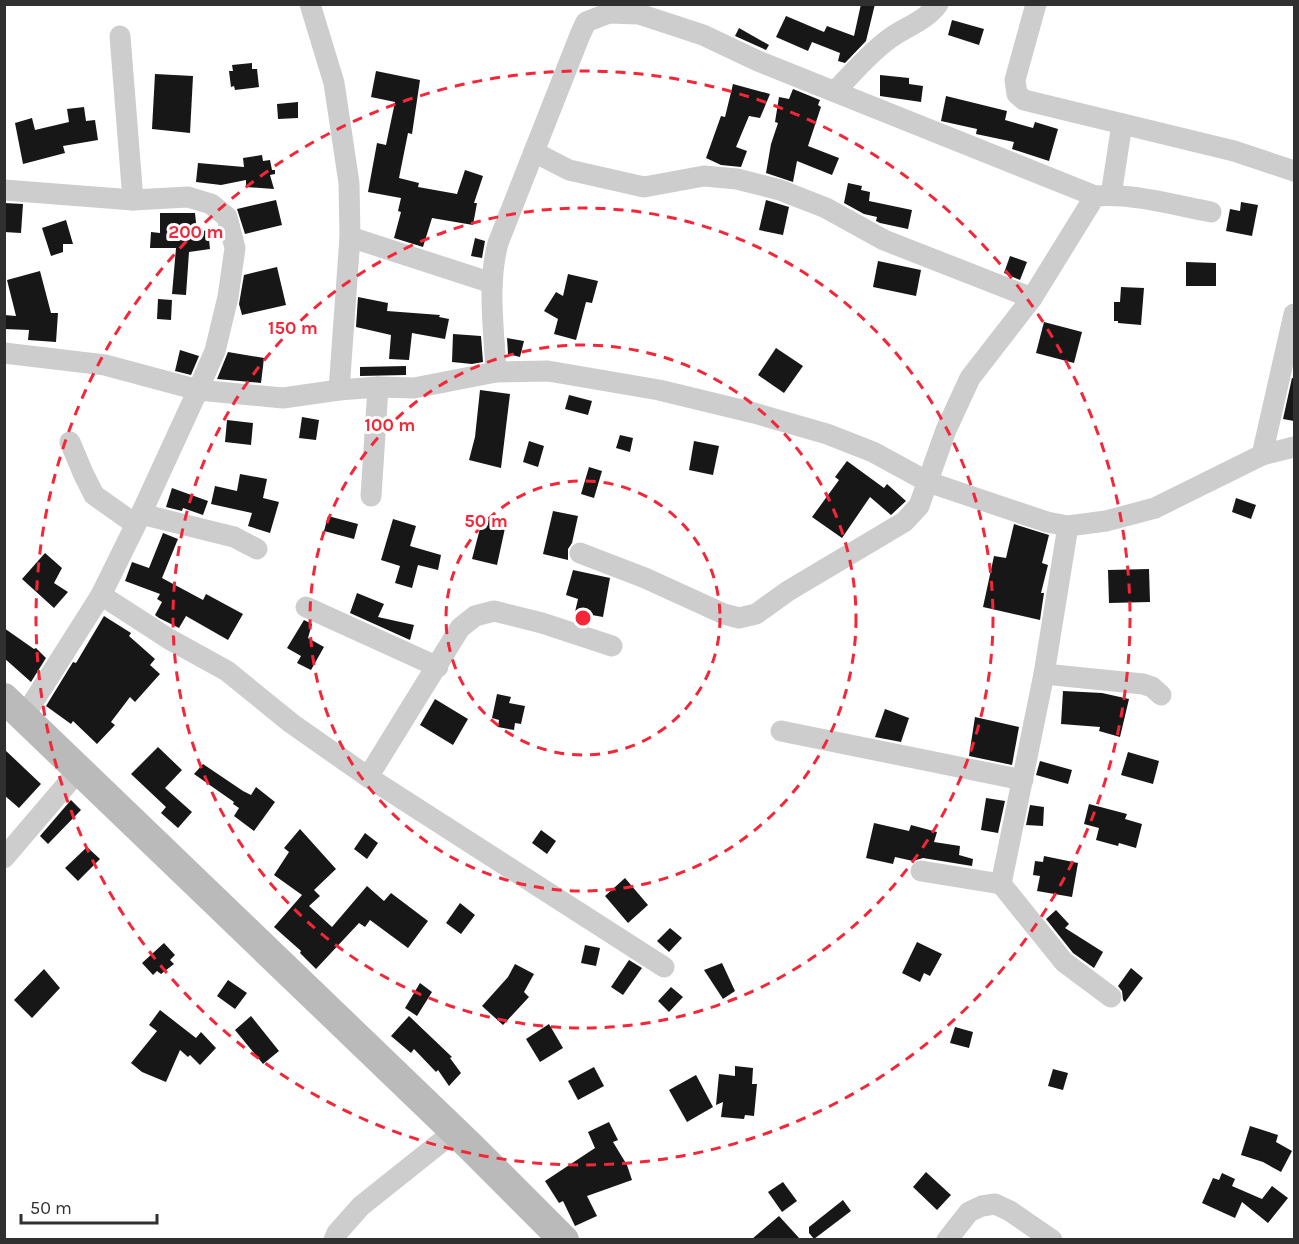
<svg xmlns="http://www.w3.org/2000/svg" width="1299" height="1244" font-family="Karla,sans-serif">
<rect width="100%" height="100%" fill="#fff"/>
<g fill="#171717">
<polygon points="861,4 875,4 866,41 845,63 838,61 840,53 812,42 808,51 776,37 786,16 824,32 827,26 854,36"/>
<polygon points="952,20 984,29 979,45 948,35"/>
<polygon points="739,28 769,45 766,50 735,36"/>
<polygon points="252,63 252,69 257,69 259,87 235,90 234,86 231,87 229,71 233,71 232,65"/>
<polygon points="376,71 420,80 412,134 408,133 399,178 419,183 418,187 457,194 465,170 483,176 474,203 477,203 473,225 432,218 423,247 394,238 401,212 398,211 401,198 368,192 377,143 386,145 395,102 371,97"/>
<polygon points="155,74 193,76 190,133 152,129"/>
<polygon points="880,75 909,78 909,84 923,86 921,102 880,96"/>
<polygon points="733,84 770,94 760,118 749,116 736,147 747,151 741,167 721,165 706,158 721,116 725,117"/>
<polygon points="793,89 820,100 818,105 821,107 808,146 839,158 832,175 797,161 793,182 766,173 771,144 778,123 775,122 779,97 789,99"/>
<polygon points="946,96 1007,111 1005,120 1033,128 1035,122 1058,129 1049,161 1012,149 1014,142 976,134 977,129 941,121"/>
<polygon points="298,102 298,118 278,119 277,104"/>
<polygon points="84,107 86,121 95,120 98,140 63,146 65,153 23,164 15,123 32,118 35,130 69,122 67,109"/>
<polygon points="262,155 263,161 270,160 272,170 275,170 275,174 270,175 274,189 246,187 246,180 221,185 196,182 198,163 244,167 243,158"/>
<polygon points="848,183 862,186 861,190 870,192 869,201 912,210 908,229 880,223 876,221 877,217 864,214 844,203"/>
<polygon points="276,200 282,225 245,234 237,209"/>
<polygon points="766,200 789,207 783,235 759,230"/>
<polygon points="1241,202 1258,205 1252,236 1226,231 1230,209 1240,211"/>
<polygon points="4,203 23,204 21,233 4,232"/>
<polygon points="160,213 195,213 197,232 208,230 210,249 189,252 186,295 172,294 176,248 150,248 151,232 160,233"/>
<polygon points="66,220 73,244 63,244 63,252 51,256 42,228"/>
<polygon points="475,238 485,241 482,258 471,256"/>
<polygon points="1010,256 1027,262 1020,280 1004,273"/>
<polygon points="878,261 921,270 916,296 873,287"/>
<polygon points="1186,262 1216,263 1216,286 1186,286"/>
<polygon points="277,267 286,305 242,315 239,304 244,275"/>
<polygon points="40,271 51,313 58,313 56,342 28,340 29,330 4,329 4,315 16,316 7,280"/>
<polygon points="568,274 598,281 592,303 586,302 576,340 554,334 558,319 544,311 556,292 563,296"/>
<polygon points="1121,287 1144,288 1141,325 1118,323 1118,321 1114,321 1114,302 1120,302"/>
<polygon points="358,297 388,303 387,311 440,315 439,317 449,319 445,339 412,333 409,360 389,359 391,335 356,327"/>
<polygon points="158,299 172,300 171,320 157,319"/>
<polygon points="1044,322 1082,332 1074,363 1036,353"/>
<polygon points="453,334 481,336 483,362 472,364 452,362"/>
<polygon points="507,338 524,341 520,357 508,354"/>
<polygon points="776,348 803,366 784,393 758,375"/>
<polygon points="180,350 199,356 191,375 175,371"/>
<polygon points="228,352 264,358 261,383 217,379"/>
<polygon points="406,366 406,375 360,376 360,367"/>
<polygon points="1292,378 1294,378 1294,421 1283,419"/>
<polygon points="480,390 510,394 501,468 469,460 475,437"/>
<polygon points="569,395 592,401 588,415 565,409"/>
<polygon points="302,417 319,420 316,440 299,438"/>
<polygon points="227,420 253,423 251,445 225,442"/>
<polygon points="620,435 633,438 630,452 616,448"/>
<polygon points="529,441 544,446 538,467 523,462"/>
<polygon points="694,441 719,446 713,475 689,470"/>
<polygon points="847,461 884,488 887,484 906,501 891,515 870,497 842,538 812,517 839,480 835,477"/>
<polygon points="589,467 602,471 594,498 581,494"/>
<polygon points="240,474 267,479 263,498 279,502 270,533 248,526 252,513 211,504 215,486 237,491"/>
<polygon points="172,488 208,501 203,515 183,508 182,511 166,507"/>
<polygon points="1236,498 1256,505 1251,519 1232,512"/>
<polygon points="553,511 578,516 572,543 568,549 568,560 543,554"/>
<polygon points="328,516 358,524 354,539 324,531"/>
<polygon points="493,516 507,519 497,565 472,559 483,517 492,520"/>
<polygon points="393,519 416,526 410,546 441,555 438,570 418,565 412,588 395,583 400,566 381,560"/>
<polygon points="1014,524 1049,535 1042,563 1048,565 1041,593 1044,593 1040,620 983,607 994,556 1006,558"/>
<polygon points="163,533 178,539 162,578 203,600 206,594 243,614 228,640 186,616 179,628 159,618 155,615 162,602 157,599 160,594 125,581 132,562 149,568"/>
<polygon points="45,553 62,568 54,583 68,592 54,608 22,579"/>
<polygon points="1149,569 1150,602 1109,603 1108,570"/>
<polygon points="573,570 610,578 603,617 575,612 578,599 566,595"/>
<polygon points="357,593 384,604 378,617 414,625 410,640 350,613"/>
<polygon points="104,616 131,633 129,636 155,659 150,665 160,674 135,702 130,697 111,722 115,725 97,744 73,721 71,724 46,706 73,662 76,663"/>
<polygon points="304,620 312,624 308,638 324,647 311,670 297,663 301,656 287,648"/>
<polygon points="4,628 34,649 36,648 46,658 31,682 4,658"/>
<polygon points="1063,691 1102,693 1129,699 1120,737 1099,731 1100,727 1061,724"/>
<polygon points="497,694 511,697 509,703 525,706 521,724 515,723 514,730 498,727 499,720 492,718"/>
<polygon points="435,699 468,719 453,745 420,725"/>
<polygon points="885,709 909,718 901,742 875,737"/>
<polygon points="975,717 1019,727 1012,765 969,756"/>
<polygon points="158,747 182,770 165,788 192,812 178,828 161,813 166,807 131,774"/>
<polygon points="4,749 41,784 19,808 4,795"/>
<polygon points="1128,752 1159,761 1153,784 1121,775"/>
<polygon points="1040,761 1072,770 1068,784 1036,775"/>
<polygon points="203,764 243,791 251,795 256,787 275,802 254,831 234,816 239,808 233,804 234,802 194,774"/>
<polygon points="986,798 1005,801 998,833 981,830"/>
<polygon points="71,800 81,810 48,844 40,836"/>
<polygon points="1089,804 1127,814 1125,819 1142,824 1136,848 1119,843 1118,846 1096,840 1099,828 1084,824"/>
<polygon points="1030,805 1044,807 1043,826 1026,825"/>
<polygon points="874,823 909,831 911,825 937,832 934,842 960,846 959,855 973,859 972,866 923,858 913,861 895,857 893,864 866,858"/>
<polygon points="300,829 336,869 314,890 320,896 309,906 332,927 367,886 384,901 391,893 428,921 408,948 370,920 365,927 359,923 316,969 300,953 301,951 274,927 302,895 274,875 289,852 284,848"/>
<polygon points="541,830 556,841 547,854 532,843"/>
<polygon points="365,833 378,843 367,859 354,849"/>
<polygon points="87,847 100,859 78,881 65,868"/>
<polygon points="1044,856 1078,863 1072,897 1037,891 1040,876 1033,875 1035,861 1043,862"/>
<polygon points="625,878 648,905 628,923 605,896"/>
<polygon points="460,903 475,915 461,934 446,923"/>
<polygon points="1056,910 1069,924 1065,928 1103,952 1094,968 1073,953 1046,919"/>
<polygon points="670,928 682,938 669,952 657,941"/>
<polygon points="917,942 942,954 930,976 924,973 920,982 902,973"/>
<polygon points="164,943 175,955 170,960 174,964 161,974 157,971 153,975 142,963"/>
<polygon points="585,945 600,948 596,966 581,963"/>
<polygon points="629,960 642,968 623,995 611,987"/>
<polygon points="722,963 735,991 723,999 704,970"/>
<polygon points="515,964 534,974 524,992 529,997 503,1025 482,1006 508,977"/>
<polygon points="1131,968 1143,978 1125,1002 1123,1000 1122,991 1118,986"/>
<polygon points="44,969 60,988 32,1018 14,1000"/>
<polygon points="228,980 247,993 235,1009 217,996"/>
<polygon points="420,983 432,992 417,1016 405,1008"/>
<polygon points="671,987 683,997 669,1012 658,1001"/>
<polygon points="160,1010 196,1038 201,1032 216,1048 200,1065 190,1055 188,1057 180,1050 166,1082 142,1072 131,1063 157,1031 149,1025"/>
<polygon points="251,1016 279,1051 263,1064 235,1030"/>
<polygon points="409,1016 452,1057 450,1058 461,1073 449,1086 438,1070 436,1072 414,1049 411,1053 391,1036"/>
<polygon points="549,1024 563,1048 540,1062 526,1039"/>
<polygon points="955,1027 973,1032 969,1048 950,1043"/>
<polygon points="735,1066 753,1068 752,1084 757,1084 754,1116 745,1115 744,1119 721,1117 723,1102 716,1105 719,1074 735,1076"/>
<polygon points="594,1067 604,1086 578,1100 568,1081"/>
<polygon points="1053,1069 1068,1073 1063,1090 1048,1086"/>
<polygon points="696,1075 713,1107 687,1122 669,1090"/>
<polygon points="609,1122 618,1140 613,1142 627,1165 632,1180 587,1196 597,1216 575,1226 563,1201 559,1203 545,1181 595,1148 588,1132"/>
<polygon points="1250,1126 1278,1135 1276,1142 1292,1151 1281,1172 1263,1162 1241,1155"/>
<polygon points="926,1172 951,1195 937,1210 913,1187"/>
<polygon points="1222,1173 1235,1179 1232,1186 1262,1199 1272,1186 1288,1198 1268,1223 1242,1202 1235,1218 1202,1203 1213,1178 1219,1180"/>
<polygon points="783,1182 797,1201 782,1212 768,1192"/>
<polygon points="843,1200 851,1211 814,1239 809,1233 809,1227"/>
<polygon points="779,1216 800,1239 752,1239"/>
</g>
<g fill="none" stroke-linecap="round" stroke-linejoin="round">
<g stroke="#cdcdcd" stroke-width="21">
<polyline points="310,4 334,83 349,183 350,237 339,390"/>
<polyline points="1036,4 1015,80 1017,94 1024,100 1234,151 1294,171"/>
<polyline points="120,36 133,200"/>
<path d="M 835,91 C 851,75 867,56 885,42 C 903,27 924,23 938,4"/>
<polyline points="534,152 569,170 644,187 704,176 737,179 780,190 826,208 884,240 1032,298"/>
<polyline points="4,190 133,200 188,197 211,204 227,217 235,248 228,297 215,351 198,390 141,514 101,595 23,718"/>
<polyline points="1111,195 1122,124"/>
<polyline points="350,237 492,283"/>
<polyline points="4,353 105,365 198,390 283,398 339,390 378,387 414,388 496,372 548,371 659,390 754,413 827,434 873,452 928,482 1047,522 1068,526 1106,521 1155,508 1262,455 1294,447"/>
<path d="M 496,372 C 494,329 487,285 498,243 L 580,35 L 586,22 L 609,13 L 639,14 L 703,35 L 758,61 L 1095,196"/>
<polyline points="70,442 83,473 94,495 135,524"/>
<polyline points="1262,455 1294,314"/>
<polyline points="371,496 378,387"/>
<polyline points="141,514 234,537 257,549"/>
<path d="M 580,553 L 645,578 L 724,614 L 739,618 L 756,614 L 788,591 L 904,522 L 919,506 L 946,430 L 970,378 L 1032,298 L 1095,196 C 1133,193 1174,205 1211,212"/>
<polyline points="101,595 169,639 227,671 291,723 368,777 664,967"/>
<polyline points="306,607 438,667"/>
<polyline points="1044,674 1143,684 1152,687 1161,695"/>
<polyline points="781,731 1023,780"/>
<polyline points="368,777 460,628 475,616 494,611 542,623 612,646"/>
<polyline points="4,858 79,770"/>
<polyline points="921,871 1001,884 1044,674 1068,526"/>
<polyline points="1001,884 1064,962 1111,997"/>
<polyline points="334,1240 337,1233 361,1206 455,1131"/>
<polyline points="947,1240 969,1212 982,1206 995,1204 1010,1211 1052,1240"/>
</g>
<polyline stroke="#bababa" stroke-width="30" points="4,698 470,1146 564,1240"/>
</g>
<g fill="none" stroke="#f42638" stroke-width="3" stroke-dasharray="10 8">
<circle cx="583" cy="618" r="137"/>
<circle cx="583" cy="618" r="273"/>
<circle cx="583" cy="618" r="410"/>
<circle cx="583" cy="618" r="547"/>
</g>
<circle cx="583" cy="618" r="9" fill="#f42638" stroke="#fff" stroke-width="3"/>
<g font-size="18" text-anchor="middle" font-weight="bold" fill="#f42638" stroke="#fff" stroke-width="6" stroke-linejoin="round" paint-order="stroke">
<text x="196" y="238">200 m</text>
<text x="293" y="334">150 m</text>
<text x="390" y="431">100 m</text>
<text x="486" y="527">50 m</text>
</g>
<rect width="1299" height="1244" fill="none" stroke="#303030" stroke-width="12"/>
<path d="M21 1214v9h136v-9" fill="none" stroke="#303030" stroke-width="3"/>
<text x="30" y="1214" font-size="18" fill="#303030" stroke="#ffffff" stroke-width="4.5" paint-order="stroke">50 m</text>
</svg>
